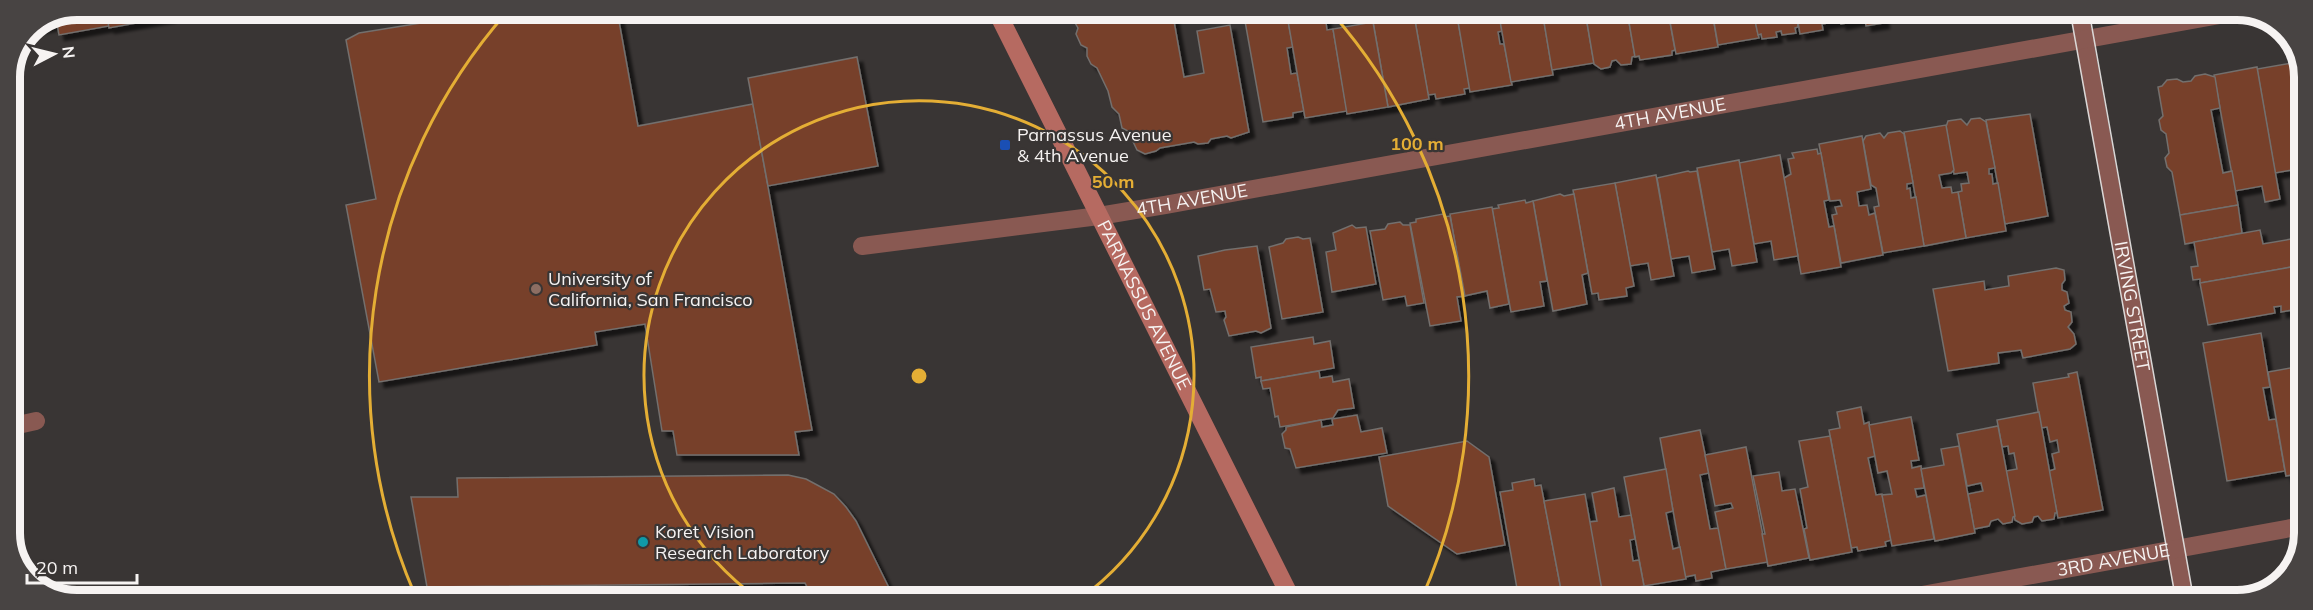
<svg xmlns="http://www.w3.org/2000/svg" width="2313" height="610" font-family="Mulish,sans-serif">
<defs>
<filter id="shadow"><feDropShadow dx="5.5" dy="5.5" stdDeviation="1.5" flood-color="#0009"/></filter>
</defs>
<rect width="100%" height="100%" fill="#393534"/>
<g fill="#773f2a" stroke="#736f6d" stroke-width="1.5" filter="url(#shadow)">
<polygon points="77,9 106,9 109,26 59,35 56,17"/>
<polygon points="106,9 168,9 170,17 109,28"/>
<polygon points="508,9 617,10 638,126 753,104 812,430 795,432 799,455 677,455 673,431 662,431 645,324 595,332 597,345 379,382 346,205 376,199 346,40 359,33"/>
<polygon points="1072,10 1109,10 1110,14 1074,21"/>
<polygon points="1172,10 1184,77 1204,73 1197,31 1230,25 1249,132 1231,138 1227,136 1211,139 1208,143 1198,144 1194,142 1160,148 1156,151 1145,154 1137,150 1128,131 1122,128 1119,114 1112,107 1108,91 1097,68 1091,64 1087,56 1087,48 1081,45 1076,34 1078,28 1074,21 1133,10"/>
<polygon points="1243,10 1286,10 1293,47 1287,48 1291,74 1297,73 1304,111 1293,113 1293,117 1263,122"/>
<polygon points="1438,10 1456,10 1470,88 1464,89 1465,94 1436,99 1435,94 1428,95 1414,15"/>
<polygon points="1456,10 1498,10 1502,31 1498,32 1500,44 1504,44 1512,85 1470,92"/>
<polygon points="1498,10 1542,10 1553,75 1511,82"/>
<polygon points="1542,10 1585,11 1594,63 1552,70"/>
<polygon points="1585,11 1627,11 1635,56 1632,57 1631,64 1621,65 1616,60 1612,61 1610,67 1601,69 1594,64"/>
<polygon points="1627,11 1668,11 1675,50 1672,51 1672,55 1640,60 1639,56 1635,57"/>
<polygon points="1668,11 1712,11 1718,47 1676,54"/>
<polygon points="1712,11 1753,11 1759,38 1718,45"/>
<polygon points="1753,11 1796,11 1798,27 1795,28 1796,33 1782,35 1781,31 1776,32 1777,37 1762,39 1761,34 1758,35"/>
<polygon points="1796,11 1838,11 1840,21 1822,24 1823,30 1800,34"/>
<polygon points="1838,11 1882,11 1884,23 1866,26 1865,19 1841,24"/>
<polygon points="1325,15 1327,30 1333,29 1347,111 1305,118 1288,21"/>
<polygon points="1414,15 1429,99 1388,107 1373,22"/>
<polygon points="56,17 58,24 33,29 33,27"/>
<polygon points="1373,22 1388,107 1347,114 1333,29"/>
<polygon points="857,57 878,166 768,186 748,78"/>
<polygon points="2298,62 2304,94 2303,168 2275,173 2257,69"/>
<polygon points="2257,67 2280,199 2265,202 2262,186 2235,191 2214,75"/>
<polygon points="2205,74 2215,77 2220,108 2211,110 2223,173 2232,171 2238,205 2180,215 2172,172 2167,167 2165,158 2169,153 2166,134 2161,130 2159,120 2163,116 2158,87 2162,86 2167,80 2177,79 2183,82 2191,81 2195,76"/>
<polygon points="2030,114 2048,216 2005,224 1986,120"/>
<polygon points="1980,118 1986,122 1995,168 1989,169 1989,174 1992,174 1993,184 1998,183 2006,231 1966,238 1958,192 1962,191 1961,184 1969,183 1967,172 1954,174 1946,127 1948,121 1961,119 1967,125 1971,119"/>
<polygon points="1946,125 1954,170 1951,173 1939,175 1942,188 1951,187 1952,193 1958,192 1966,238 1924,246 1904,132"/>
<polygon points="1900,131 1904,134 1913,183 1907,184 1907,189 1910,188 1911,198 1916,197 1924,246 1883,253 1874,207 1879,206 1876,188 1871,185 1863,141 1866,136 1880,133 1884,138 1888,133"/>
<polygon points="1862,136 1871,189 1857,192 1859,206 1867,205 1869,215 1875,213 1883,255 1841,263 1832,215 1837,214 1835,207 1842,206 1840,200 1830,201 1819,144"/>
<polygon points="1817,149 1818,154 1821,153 1829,200 1824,201 1829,227 1834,226 1841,267 1801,274 1784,178 1791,174 1788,159 1794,158 1792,153"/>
<polygon points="1780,155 1798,256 1774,260 1771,241 1754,244 1739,163"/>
<polygon points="1739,160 1757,262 1732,266 1729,249 1712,252 1697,168"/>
<polygon points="1688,171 1690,172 1697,171 1715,269 1692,273 1689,256 1671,259 1657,178"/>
<polygon points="1656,175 1674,276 1651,280 1648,263 1630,266 1615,183"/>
<polygon points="1615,183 1634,286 1626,288 1627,296 1599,300 1598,293 1592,294 1573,190"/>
<polygon points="1560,194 1564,196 1574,194 1588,273 1582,275 1587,304 1553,311 1533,201"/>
<polygon points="1525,200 1526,203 1533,201 1547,281 1540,282 1544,306 1511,312 1492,209 1499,208 1498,205"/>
<polygon points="2238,205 2242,233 2185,244 2180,215"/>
<polygon points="1492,207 1509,304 1490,308 1487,291 1464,296 1450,214"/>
<polygon points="1443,214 1444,217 1450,216 1465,296 1457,297 1461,321 1430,326 1410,223 1416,222 1416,219"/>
<polygon points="1400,222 1403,225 1410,225 1424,303 1407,306 1405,296 1383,300 1370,231 1385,229 1388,224"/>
<polygon points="1352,225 1356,228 1366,227 1376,284 1332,292 1326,252 1336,250 1333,233"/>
<polygon points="2260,230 2263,244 2303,237 2303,265 2200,283 2200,279 2193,280 2191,267 2198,266 2194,242"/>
<polygon points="1298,237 1303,239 1310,238 1323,312 1282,319 1269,247 1283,243 1286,239"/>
<polygon points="1257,246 1271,328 1261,333 1256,331 1229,336 1224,320 1226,317 1225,311 1216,312 1210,289 1204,290 1198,256 1225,250"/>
<polygon points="2303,265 2303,308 2281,312 2281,306 2274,307 2275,313 2208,325 2200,283"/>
<polygon points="2056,268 2064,270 2065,280 2062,284 2062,290 2067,292 2069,303 2064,306 2065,310 2071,312 2072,322 2068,327 2074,334 2076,344 2070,349 2023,358 2021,350 1998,353 1999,363 1948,371 1933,289 1984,281 1985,290 2009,286 2008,276"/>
<polygon points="2261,333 2270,387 2263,388 2269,420 2276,419 2285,471 2227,481 2203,343"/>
<polygon points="1313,337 1314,344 1330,341 1334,368 1261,381 1261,377 1256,378 1251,347"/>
<polygon points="2303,340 2302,473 2286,476 2268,372 2296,367 2291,342"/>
<polygon points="1319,371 1320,378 1332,376 1333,382 1349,379 1354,408 1338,410 1333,418 1280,427 1278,416 1275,417 1270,388 1263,389 1261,381"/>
<polygon points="2077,372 2103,510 2058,518 2049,471 2055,469 2052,454 2059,452 2057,440 2050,442 2047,427 2041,428 2033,383 2069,377 2068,374"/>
<polygon points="1861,407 1864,424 1869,422 1875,456 1868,458 1876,495 1882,494 1891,540 1885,542 1886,546 1858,551 1857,547 1851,548 1829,430 1840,428 1837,412"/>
<polygon points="2039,412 2057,513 2055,513 2054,519 2042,521 2038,516 2034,517 2032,522 2022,524 2015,520 2006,471 2017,469 2014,453 2009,454 2008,446 2002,447 1997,420"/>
<polygon points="1357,415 1361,432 1382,428 1387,453 1296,468 1290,449 1285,448 1282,434 1286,430 1286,427 1321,420 1322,427 1333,425 1332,419"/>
<polygon points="1911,417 1919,460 1911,461 1912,468 1921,466 1924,488 1915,489 1917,497 1926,495 1934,539 1892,546 1882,495 1892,494 1887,471 1878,473 1869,425"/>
<polygon points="1998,426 2015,516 2013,517 2012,522 2003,524 1998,519 1991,521 1989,526 1974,529 1968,494 1983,491 1981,483 1967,486 1957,434"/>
<polygon points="1700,430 1709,473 1700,475 1710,529 1719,528 1726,569 1711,572 1712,578 1696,581 1695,575 1685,577 1660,438"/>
<polygon points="1830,436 1852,552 1810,560 1804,529 1807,528 1800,489 1808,487 1799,441"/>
<polygon points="1467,441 1489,457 1505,545 1457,554 1388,506 1379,457"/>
<polygon points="1959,446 1975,533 1935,541 1921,469 1944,465 1941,449"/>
<polygon points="1746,447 1768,562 1726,569 1715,512 1733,508 1731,503 1715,506 1705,455"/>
<polygon points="1666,469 1673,511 1666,513 1673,549 1680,547 1686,579 1644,586 1624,477"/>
<polygon points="1779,472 1782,491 1795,489 1809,558 1768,566 1762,534 1765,534 1753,476"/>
<polygon points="788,475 806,479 819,486 834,494 846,507 856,521 895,600 814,600 805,583 427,587 411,497 458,497 457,478"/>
<polygon points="1534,479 1535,486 1541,485 1563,600 1519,600 1500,492 1513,490 1512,483"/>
<polygon points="1614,488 1619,517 1631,515 1635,539 1630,540 1633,561 1639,560 1644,586 1602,594 1589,522 1597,521 1592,493"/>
<polygon points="1585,494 1603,596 1580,600 1563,600 1544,501"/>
</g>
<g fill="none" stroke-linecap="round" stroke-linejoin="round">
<polyline stroke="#895952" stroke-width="18" points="9,427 36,421"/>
<g stroke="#895952" stroke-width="18">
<path id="s1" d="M 2079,11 L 2185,601"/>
<path id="s2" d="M 862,246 L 1099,216 L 1165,205 L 2242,11"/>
<path id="s3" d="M 1889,601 L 2302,526"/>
</g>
<path stroke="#b66a61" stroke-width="18" id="s4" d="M 996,10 L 1292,600"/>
<g stroke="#dad7d6" stroke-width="1.5">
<polyline points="2070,11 2176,601"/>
<polyline points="2089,11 2194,601"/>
</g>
</g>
<g fill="none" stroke="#e4ae35" stroke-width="3">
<path d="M757 598A275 275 0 1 1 1081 598"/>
<path d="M415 595A550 550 0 0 1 507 12M1331 12A550 550 0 0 1 1421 600"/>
</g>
<rect fill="#1a4fb4" stroke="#393534" stroke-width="2" x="999" y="139" width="12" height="12" rx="3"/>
<circle fill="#8d6e63" stroke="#393534" stroke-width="2" cx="536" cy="289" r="6"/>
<circle fill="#0f9aa8" stroke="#393534" stroke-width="2" cx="643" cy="542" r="6"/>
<g text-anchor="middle" stroke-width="4.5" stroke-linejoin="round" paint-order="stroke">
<g font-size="18" fill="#f6f3f2" stroke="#393534">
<text dy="6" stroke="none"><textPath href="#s2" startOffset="819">4TH AVENUE</textPath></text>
<text dy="6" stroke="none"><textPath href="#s2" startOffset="333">4TH AVENUE</textPath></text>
<text dy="6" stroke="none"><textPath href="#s4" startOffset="330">PARNASSUS AVENUE</textPath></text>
<text dy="6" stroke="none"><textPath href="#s1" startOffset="300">IRVING STREET</textPath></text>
<text dy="6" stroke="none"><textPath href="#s3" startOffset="228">3RD AVENUE</textPath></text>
</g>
<g font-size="18" fill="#f6f3f2" stroke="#393534" text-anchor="start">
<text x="1017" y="141">Parnassus Avenue<tspan x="1017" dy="21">&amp; 4th Avenue</tspan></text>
<text x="548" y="285">University of<tspan x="548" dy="21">California, San Francisco</tspan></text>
<text x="655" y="538">Koret Vision<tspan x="655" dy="21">Research Laboratory</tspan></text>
</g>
</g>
<path d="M0 0H2313V610H0ZM77 20H2237A57 57 0 0 1 2294 77V533A57 57 0 0 1 2237 590H77A57 57 0 0 1 20 533V77A57 57 0 0 1 77 20Z" fill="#484443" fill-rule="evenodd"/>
<path fill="none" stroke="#f6f3f2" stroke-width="8" d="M77 20H2237A57 57 0 0 1 2294 77V533A57 57 0 0 1 2237 590H77A57 57 0 0 1 20 533V77A57 57 0 0 1 77 20Z"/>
<circle cx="919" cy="376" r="9" fill="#e4ae35" stroke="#393534" stroke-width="3"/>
<g font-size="18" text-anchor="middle" font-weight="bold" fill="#e4ae35" stroke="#393534" stroke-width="4.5" stroke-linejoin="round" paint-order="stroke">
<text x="1417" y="150">100 m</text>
<text x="1113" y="188">50 m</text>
</g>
<g transform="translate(54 54) rotate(83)" stroke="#393534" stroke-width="4.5" paint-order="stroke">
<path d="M0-4.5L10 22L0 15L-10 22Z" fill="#f6f3f2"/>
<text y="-9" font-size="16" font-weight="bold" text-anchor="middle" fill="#f6f3f2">N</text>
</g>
<path d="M27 574v9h110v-9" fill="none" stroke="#f6f3f2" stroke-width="3"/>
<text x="36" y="574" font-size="18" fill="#f6f3f2" stroke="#393534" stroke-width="4.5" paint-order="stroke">20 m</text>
</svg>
